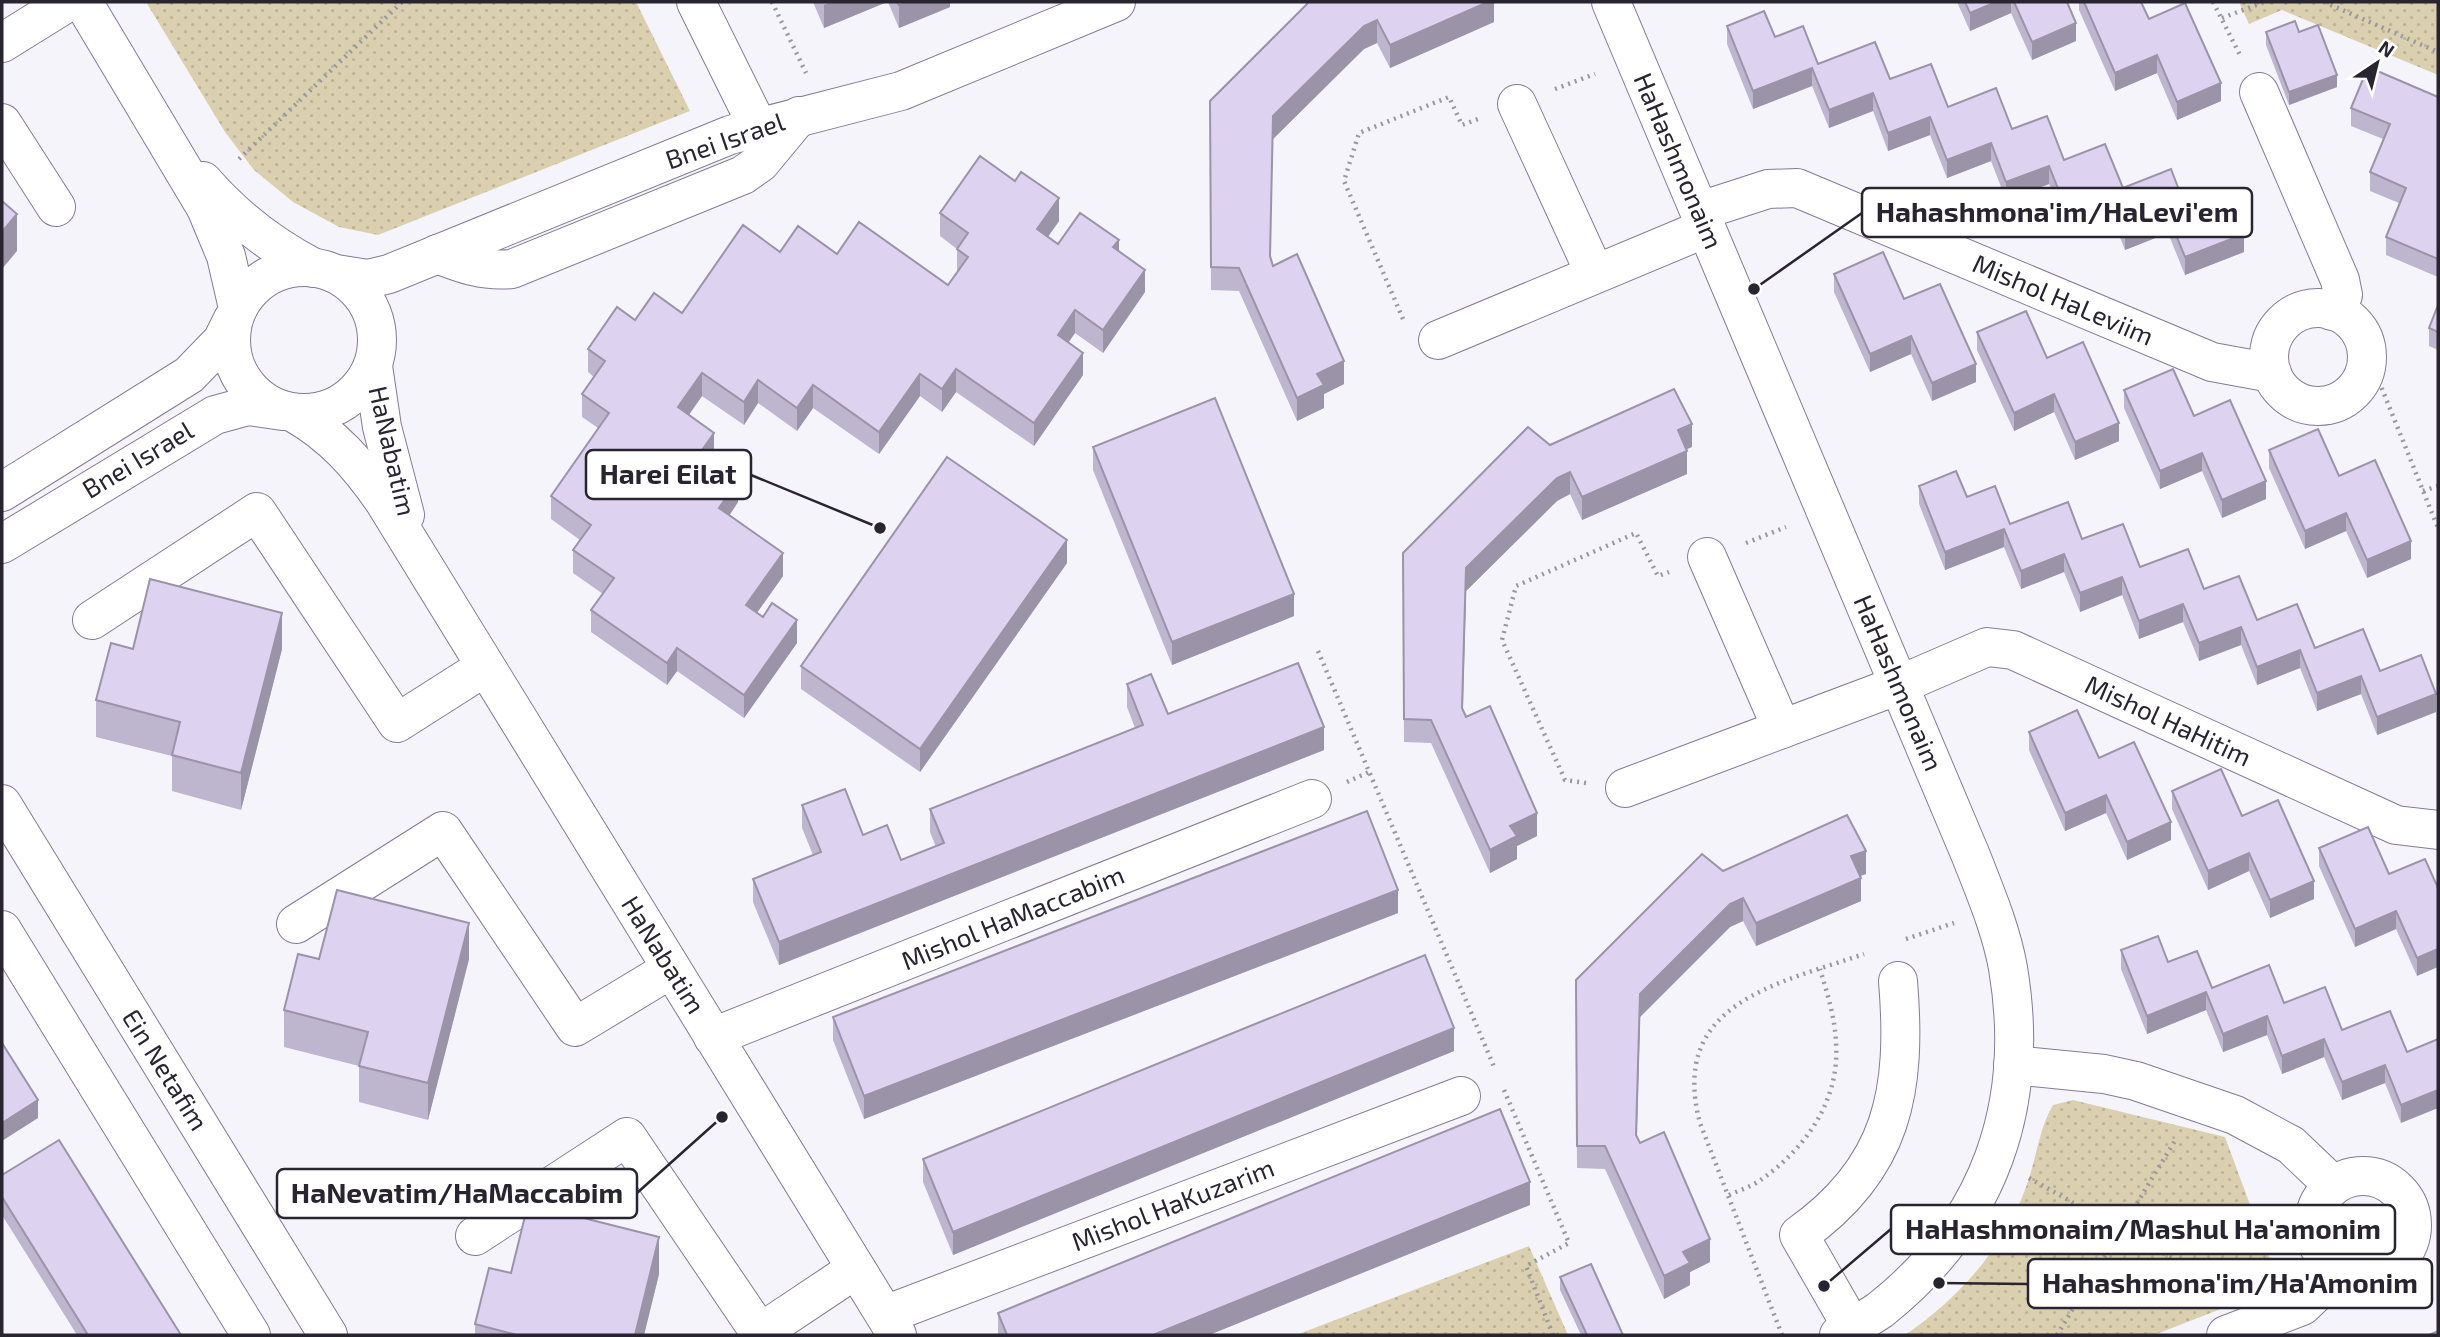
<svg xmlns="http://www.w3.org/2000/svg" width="2440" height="1337" font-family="'Exo 2',sans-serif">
<defs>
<pattern id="park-dots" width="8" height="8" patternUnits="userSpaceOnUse" patternTransform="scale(1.75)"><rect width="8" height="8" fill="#dad0af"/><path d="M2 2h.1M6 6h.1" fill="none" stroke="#bbb297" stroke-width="1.8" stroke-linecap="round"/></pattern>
</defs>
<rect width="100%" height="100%" fill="#f6f4fb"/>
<g fill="url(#park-dots)">
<polygon points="146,2 636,2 690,111 378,235 339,227 293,202 254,170 225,132"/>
<polygon points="2239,2 2438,2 2438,75 2282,10 2249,24"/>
<path d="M 2073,1100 L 2225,1137 L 2280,1286 L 2154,1335 L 1905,1335 C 1957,1300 2005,1247 2026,1187 C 2036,1161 2039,1128 2053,1105 Z"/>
<polygon points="1529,1246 1568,1335 1296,1335"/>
</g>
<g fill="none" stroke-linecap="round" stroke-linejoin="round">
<defs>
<g id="minor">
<polyline points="83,2 206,208 226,256 238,308"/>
<polyline points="696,2 758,127"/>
<path d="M 1611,2 L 1971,856 C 1985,892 2001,929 2008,968 C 2031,1105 1990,1223 1880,1310 C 1867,1319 1852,1327 1839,1335"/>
<polyline points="2,43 68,2"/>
<polyline points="2259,92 2340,280 2343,295 2332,311"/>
<polyline points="1517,104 1595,274"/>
<polyline points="2,123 56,207"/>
<path d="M 203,181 C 234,217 272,246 314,268"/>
<polyline points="1700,211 1768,189 1797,188 2212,362 2272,373"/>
<path d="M 437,254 C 463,264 484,272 512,269 L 743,175 L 760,163 L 799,116"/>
<circle cx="304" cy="340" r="73"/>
<polyline points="336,274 368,279 389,274 730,135 901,91 1116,2"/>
<circle cx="2318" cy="357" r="49"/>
<polyline points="1438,340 1706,228"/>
<polyline points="373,366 382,427 405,515"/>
<path d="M 294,413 C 333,435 359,465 384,501 L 897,1335"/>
<polyline points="2,492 189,375 222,341 233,319"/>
<polyline points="2,544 215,415 248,406 283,411"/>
<polyline points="1707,557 1782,729"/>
<polyline points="92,620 257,512 397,723 485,667"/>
<polyline points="1625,788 1899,685 1987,647 2013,650 2396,825 2438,830"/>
<polyline points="2,804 328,1335"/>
<polyline points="296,924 443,831 575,1027 671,969"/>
<polyline points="2,930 251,1335"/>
<polyline points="713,1037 1312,799"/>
<polyline points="2013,1065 2104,1074 2136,1081 2235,1115 2291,1145 2333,1185"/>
<circle cx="2363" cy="1225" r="49"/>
<polyline points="475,1236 627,1137 760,1333 856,1269"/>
<polyline points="885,1315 1461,1096"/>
<path d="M 1852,1327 L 1799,1235 C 1894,1168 1907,1090 1898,981"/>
<polyline points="2226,1335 2302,1306 2341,1269"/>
</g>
</defs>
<use href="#minor" stroke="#847b96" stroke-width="40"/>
<g stroke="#9a97a0" stroke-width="4.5" stroke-dasharray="2 5" stroke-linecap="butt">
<polyline points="772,2 806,73"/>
<polyline points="2213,2 2241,57"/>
<polyline points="2324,2 2438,52"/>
<polyline points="2222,18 2264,2"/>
<polyline points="1555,89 1595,74"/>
<polyline points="239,159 402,2"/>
<polyline points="1403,319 1344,181 1359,133 1449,97 1462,125 1478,119"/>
<polyline points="2366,349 2438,528"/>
<polyline points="2423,491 2438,486"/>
<polyline points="1746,543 1786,527"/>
<polyline points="1318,651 1495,1069"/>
<polyline points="1347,782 1369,772"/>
<polyline points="1586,783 1565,780 1502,640 1516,586 1636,533 1658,576 1669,572"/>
<polyline points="1906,939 1954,923"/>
<polyline points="1504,1090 1569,1243 1526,1266 1553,1335"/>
<polyline points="2029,1178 2229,1290"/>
<path d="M 1729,1195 C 1740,1190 1753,1186 1762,1179 C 1807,1147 1840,1099 1836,1043 C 1835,1017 1827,993 1820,969"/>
<path d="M 1782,1335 L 1700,1123 C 1668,1003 1777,984 1864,954"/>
<polyline points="2057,1335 2176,1139"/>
</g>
<use href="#minor" stroke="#fff" stroke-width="38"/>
</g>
<g fill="#beb5ce">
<polygon points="813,2 887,2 824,28"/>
<polygon points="888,2 950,2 950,7 899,28"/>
<polygon points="1309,2 1494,2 1494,22 1390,68 1377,43 1364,49 1273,139 1270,257 1273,266 1344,384 1324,394 1324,408 1297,421 1239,291 1211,290 1210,101"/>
<polygon points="1957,2 2067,2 2076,41 2032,60 2011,13 1970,31"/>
<polygon points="2079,2 2141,2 2149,19 2221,101 2177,120 2157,73 2115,91 2079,10"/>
<polygon points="1727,26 1775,37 1818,64 1890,79 1948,107 2012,129 2064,160 2123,188 2187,211 2244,252 2185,275 2168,233 2125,250 2108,207 2065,224 2049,184 2006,200 1991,161 1947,178 1930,135 1888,151 1873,111 1829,128 1812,86 1753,109 1727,44"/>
<polygon points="2266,32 2299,32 2337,87 2289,105 2266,45"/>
<polygon points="2438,97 2438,277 2386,255 2386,237 2399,203 2370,191 2370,172 2383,139 2351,126 2351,108"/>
<polygon points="940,213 1059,221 1048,237 1058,244 1119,251 1145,292 1103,353 1075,333 1068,342 1083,375 1034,446 956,392 942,412 920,396 879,454 813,408 797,431 758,403 744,425 702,396 689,415 714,455 711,460 738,502 729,516 783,576 757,613 797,643 744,718 677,671 667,685 591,632 591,610 603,594 573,573 573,550 580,540 551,519 551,496 598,428 582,417 582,394 594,377 588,372 588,349 635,320 682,313 780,252 837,254 948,285 957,272 957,249 940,236"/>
<polygon points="1834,274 1904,299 1976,382 1932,401 1911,354 1870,372 1834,292"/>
<polygon points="2438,305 2438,350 2429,346 2429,328"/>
<polygon points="1977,332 2047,358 2119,441 2075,460 2054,412 2014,431 1977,350"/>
<polygon points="2124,390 2194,416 2266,499 2222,518 2202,471 2160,489 2124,408"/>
<polygon points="1550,445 1692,447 1686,449 1687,474 1582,520 1570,494 1557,501 1466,591 1463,709 1537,836 1517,846 1517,859 1490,873 1431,743 1404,742 1403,553"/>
<polygon points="1093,447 1294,616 1172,665 1093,470"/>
<polygon points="2269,450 2339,476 2411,559 2367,578 2346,531 2305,549 2269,468"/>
<polygon points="1919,486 1967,497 2010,524 2082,539 2140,567 2204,589 2257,620 2315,648 2380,671 2436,712 2377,735 2361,694 2317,711 2300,668 2257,685 2241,645 2199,661 2183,622 2139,639 2122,595 2080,612 2064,572 2021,589 2004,547 1945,570 1919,504"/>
<polygon points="1067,563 920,772 801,689 801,666"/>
<polygon points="133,649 282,649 241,810 172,791 172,756 96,737 96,700"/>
<polygon points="1127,684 1168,714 1324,750 779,965 753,902 753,879 813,855 802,828 802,805 863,835 901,860 936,847 930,832 930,809 1135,728 1127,707"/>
<polygon points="2029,732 2099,758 2171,840 2127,860 2106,813 2065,831 2029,750"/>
<polygon points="2172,791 2242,816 2314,899 2270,918 2249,871 2208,890 2172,809"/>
<polygon points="2319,848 2389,874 2425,859 2417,976 2396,929 2355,947 2319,866"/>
<polygon points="1723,871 1866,874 1860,876 1861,901 1756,946 1743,921 1730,927 1640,1017 1637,1136 1640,1143 1710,1262 1690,1272 1690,1285 1664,1299 1605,1169 1577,1168 1576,980"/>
<polygon points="1398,913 864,1119 833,1040 833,1017"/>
<polygon points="2121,950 2168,962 2212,988 2284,1003 2342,1030 2407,1052 2401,1123 2385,1083 2342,1100 2324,1057 2282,1074 2267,1035 2223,1052 2206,1010 2147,1034 2121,969"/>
<polygon points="319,959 469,959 428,1120 359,1102 359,1066 284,1047 284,1010"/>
<polygon points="1454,1051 953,1255 923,1182 923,1159"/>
<polygon points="2,1175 181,1335 77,1335 2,1215"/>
<polygon points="1530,1205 1209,1335 998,1335 998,1313"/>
<polygon points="511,1273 659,1274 644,1335 475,1335 475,1324"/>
<polygon points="1560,1277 1623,1335 1581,1335 1560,1290"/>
</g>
<g fill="#9b93a8">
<polygon points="831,2 887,2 824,28 824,5"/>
<polygon points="908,2 950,2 950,7 899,28 899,5"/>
<polygon points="1488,2 1494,2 1494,22 1390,68 1390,45"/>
<polygon points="1996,2 2011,2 2011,13 1970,31 1970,13"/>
<polygon points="1377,20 1377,43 1364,49 1273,139 1273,116 1364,26"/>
<polygon points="2076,23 2076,41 2032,60 2032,42"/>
<polygon points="2157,55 2157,73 2115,91 2115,73"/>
<polygon points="1812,68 1812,86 1753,109 1753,91"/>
<polygon points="2337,75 2337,87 2289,105 2289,92"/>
<polygon points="2221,83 2221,101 2177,120 2177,102"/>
<polygon points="1873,93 1873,111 1829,128 1829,110"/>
<polygon points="1930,117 1930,135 1888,151 1888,133"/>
<polygon points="1991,143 1991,161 1947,178 1947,160"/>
<polygon points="2049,166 2049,184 2006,200 2006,182"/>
<polygon points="2108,189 2108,207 2065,224 2065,206"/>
<polygon points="1059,198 1059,221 1037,252 1037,229"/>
<polygon points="17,214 17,251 2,269 2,232"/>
<polygon points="2168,215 2168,233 2125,250 2125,232"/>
<polygon points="2244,234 2244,252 2185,275 2185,257"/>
<polygon points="1119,240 1119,263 1113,247"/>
<polygon points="1145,270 1145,292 1103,353 1103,330"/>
<polygon points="1075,310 1075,333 1058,358 1058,335"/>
<polygon points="1911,336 1911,354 1870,372 1870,354"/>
<polygon points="1083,353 1083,375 1034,446 1034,423"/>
<polygon points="1344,361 1344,384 1324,394 1324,408 1297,421 1297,398 1317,374"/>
<polygon points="1976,364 1976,382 1932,401 1932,383"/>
<polygon points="956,369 956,392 942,412 942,389"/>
<polygon points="702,373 702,396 678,430 678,407"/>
<polygon points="920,374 920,396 879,454 879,432"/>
<polygon points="758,380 758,403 744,425 744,402"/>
<polygon points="813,385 813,408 797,431 797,408"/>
<polygon points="2054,394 2054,412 2014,431 2014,413"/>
<polygon points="2119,423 2119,441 2075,460 2075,442"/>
<polygon points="1692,424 1692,447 1678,453 1678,430"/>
<polygon points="714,433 714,455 700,476 700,453"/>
<polygon points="1687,451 1687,474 1582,520 1582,497"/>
<polygon points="2202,453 2202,471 2160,489 2160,471"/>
<polygon points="1570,472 1570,494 1557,501 1466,591 1462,731 1466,568 1557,478"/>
<polygon points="738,480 738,502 719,531 719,508"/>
<polygon points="2266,481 2266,499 2222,518 2222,500"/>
<polygon points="2346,513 2346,531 2305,549 2305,531"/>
<polygon points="2004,529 2004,547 1945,570 1945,552"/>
<polygon points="1067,540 1067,563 920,772 920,749"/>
<polygon points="2411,541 2411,559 2367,578 2367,560"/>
<polygon points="783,553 783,576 746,628 746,605"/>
<polygon points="2064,554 2064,572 2021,589 2021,571"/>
<polygon points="2122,577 2122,595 2080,612 2080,593"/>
<polygon points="1294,594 1294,616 1172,665 1172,642"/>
<polygon points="2183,604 2183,622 2139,639 2139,621"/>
<polygon points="282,613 282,649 241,810 241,773"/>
<polygon points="797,620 797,643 744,718 744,695"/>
<polygon points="2241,627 2241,645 2199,661 2199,643"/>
<polygon points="677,648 677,671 667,685 667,663"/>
<polygon points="2300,650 2300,668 2257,685 2257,667"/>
<polygon points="2361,676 2361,694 2317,711 2317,693"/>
<polygon points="2436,694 2436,712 2377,735 2377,717"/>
<polygon points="1324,727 1324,750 779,965 779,942"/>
<polygon points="2106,795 2106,813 2065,831 2065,813"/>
<polygon points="1537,813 1537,836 1517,846 1517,859 1490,873 1490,850 1510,826"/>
<polygon points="2171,822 2171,840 2127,860 2127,842"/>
<polygon points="1866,851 1866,874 1851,879 1851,856"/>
<polygon points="2249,853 2249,871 2208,890 2208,871"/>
<polygon points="1861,878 1861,901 1756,946 1756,923"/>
<polygon points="2314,881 2314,899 2270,918 2270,900"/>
<polygon points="1398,890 1398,913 864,1119 864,1096"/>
<polygon points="1743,898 1743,921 1730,927 1640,1017 1636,1157 1640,994 1730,904"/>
<polygon points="2396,911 2396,929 2355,947 2355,929"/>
<polygon points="469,923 469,959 428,1120 428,1083"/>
<polygon points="2438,949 2438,967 2417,976 2417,958"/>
<polygon points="2206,992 2206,1010 2147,1034 2147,1016"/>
<polygon points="2267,1016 2267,1035 2223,1052 2223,1034"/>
<polygon points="1454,1028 1454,1051 953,1255 953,1232"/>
<polygon points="2324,1039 2324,1057 2282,1074 2282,1056"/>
<polygon points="2385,1065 2385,1083 2342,1100 2342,1082"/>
<polygon points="2438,1090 2438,1108 2401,1123 2401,1105"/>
<polygon points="38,1100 38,1118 2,1141 2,1123"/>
<polygon points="1530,1182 1530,1205 1209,1335 1153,1335"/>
<polygon points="659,1237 659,1274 644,1335 635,1335"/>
<polygon points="1710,1239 1710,1262 1690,1272 1690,1285 1664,1299 1664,1276 1683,1252"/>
</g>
<g fill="#ddd2f0" stroke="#9b93a8" stroke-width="2">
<polygon points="897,2 908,2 899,5"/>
<polygon points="1309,2 1488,2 1390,45 1377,20 1364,26 1273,116 1270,256 1273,266 1297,254 1344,361 1317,374 1324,385 1297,398 1239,268 1211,267 1210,101"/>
<polygon points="1965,2 1996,2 1970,13"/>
<polygon points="2014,2 2067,2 2076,23 2032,42"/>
<polygon points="2084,2 2141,2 2149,19 2185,3 2221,83 2177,102 2157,55 2115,73"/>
<polygon points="1764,11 1775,37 1803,26 1818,64 1875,42 1890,79 1931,64 1948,107 1996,88 2012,129 2047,116 2064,160 2105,144 2123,188 2171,169 2187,211 2229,195 2244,234 2185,257 2168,215 2125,232 2108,189 2065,206 2049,166 2006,182 1991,143 1947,160 1930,117 1888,133 1873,93 1829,110 1812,68 1753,91 1727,26"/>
<polygon points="2295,21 2299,32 2318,25 2337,75 2289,92 2266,32"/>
<polygon points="2368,67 2438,97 2438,259 2386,237 2406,188 2370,172 2390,124 2351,108"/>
<polygon points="980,156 1015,181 1021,172 1059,198 1037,229 1058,244 1080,213 1119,240 1113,247 1145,270 1103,330 1075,310 1058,335 1083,353 1034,423 956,369 942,389 920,374 879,432 813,385 797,408 758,380 744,402 702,373 678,407 714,433 700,453 738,480 719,508 783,553 746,605 763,617 772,603 797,620 744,695 677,648 667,663 591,610 614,578 573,550 591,525 551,496 609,413 582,394 605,361 588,349 617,307 635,320 654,293 682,313 743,225 780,252 798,226 837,254 859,222 948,285 968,257 957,249 968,233 940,213"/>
<polygon points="2,201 17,214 2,232"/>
<polygon points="1883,252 1904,299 1940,284 1976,364 1932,383 1911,336 1870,354 1834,274"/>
<polygon points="2438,305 2438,332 2429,328"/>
<polygon points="2026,311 2047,358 2083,342 2119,423 2075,442 2054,394 2014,413 1977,332"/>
<polygon points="2173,369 2194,416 2230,400 2266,481 2222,500 2202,453 2160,471 2124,390"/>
<polygon points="1674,389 1692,424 1678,430 1687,451 1582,497 1570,472 1557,478 1466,568 1462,708 1466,717 1490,706 1537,813 1510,826 1517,836 1490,850 1431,720 1404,719 1403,553 1528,427 1550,445"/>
<polygon points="1215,398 1294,594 1172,642 1093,447"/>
<polygon points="2318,429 2339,476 2375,460 2411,541 2367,560 2346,513 2305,531 2269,450"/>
<polygon points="947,457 1067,540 920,749 801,666"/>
<polygon points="1956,471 1967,497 1995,486 2010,524 2068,502 2082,539 2123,524 2140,567 2188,549 2204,589 2239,576 2257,620 2297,604 2315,648 2363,629 2380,671 2421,655 2436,694 2377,717 2361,676 2317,693 2300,650 2257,667 2241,627 2199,643 2183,604 2139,621 2122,577 2080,593 2064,554 2021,571 2004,529 1945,552 1919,486"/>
<polygon points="150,579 282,613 241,773 172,755 180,722 96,700 111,643 133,649"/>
<polygon points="1298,663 1324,727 779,942 753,879 821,852 802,805 845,789 863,835 887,825 901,860 944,843 930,809 1143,725 1127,684 1151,674 1168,714"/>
<polygon points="2077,710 2099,758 2134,742 2171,822 2127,842 2106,795 2065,813 2029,732"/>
<polygon points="2221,769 2242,816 2278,800 2314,881 2270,900 2249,853 2208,871 2172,791"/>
<polygon points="1367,811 1398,890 864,1096 833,1017"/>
<polygon points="1847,815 1866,851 1851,856 1861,878 1756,923 1743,898 1730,904 1640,994 1636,1135 1640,1143 1664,1132 1710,1239 1683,1252 1690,1263 1664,1276 1605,1146 1577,1146 1576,980 1702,854 1723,871"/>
<polygon points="2368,827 2389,874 2425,859 2438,888 2438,949 2417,958 2396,911 2355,929 2319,848"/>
<polygon points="337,890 469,923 428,1083 359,1066 368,1032 284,1010 298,954 319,959"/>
<polygon points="2158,936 2168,962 2197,951 2212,988 2269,965 2284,1003 2325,987 2342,1030 2390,1011 2407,1052 2438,1039 2438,1090 2401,1105 2385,1065 2342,1082 2324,1039 2282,1056 2267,1016 2223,1034 2206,992 2147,1016 2121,950"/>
<polygon points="1425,955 1454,1028 953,1232 923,1159"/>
<polygon points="2,1043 38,1100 2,1123"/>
<polygon points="1500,1109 1530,1182 1153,1335 1007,1335 998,1313"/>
<polygon points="59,1140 181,1335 88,1335 2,1197 2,1175"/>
<polygon points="528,1204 659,1237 635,1335 517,1335 475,1324 489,1268 511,1273"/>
<polygon points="1591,1264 1623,1335 1587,1335 1560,1277"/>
<polygon points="2438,1331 2438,1335 2429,1335"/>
</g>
<g text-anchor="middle" stroke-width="6" stroke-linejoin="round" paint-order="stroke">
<g font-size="26" fill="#292530" stroke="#fff">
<text transform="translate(725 141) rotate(-19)" y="9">Bnei Israel</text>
<text transform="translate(1678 161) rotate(67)" y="9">HaHashmonaim</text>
<text transform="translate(2063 300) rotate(23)" y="9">Mishol HaLeviim</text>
<text transform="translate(392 451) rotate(77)" y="9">HaNabatim</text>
<text transform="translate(138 460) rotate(-31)" y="9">Bnei Israel</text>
<text transform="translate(1898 683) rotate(67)" y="9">HaHashmonaim</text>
<text transform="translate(2168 721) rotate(25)" y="9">Mishol HaHitim</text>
<text transform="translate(1013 918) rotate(-22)" y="9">Mishol HaMaccabim</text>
<text transform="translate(663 955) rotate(58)" y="9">HaNabatim</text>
<text transform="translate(165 1070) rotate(58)" y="9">Ein Netafim</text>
<text transform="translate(1173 1205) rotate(-21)" y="9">Mishol HaKuzarim</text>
</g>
</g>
<path fill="none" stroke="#292530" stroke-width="2.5" d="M1754 289L1862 213M880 528L751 475M722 1117L637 1193M1824 1286L1891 1229M1939 1283L2028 1284"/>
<g fill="#292530" stroke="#fff" stroke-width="2.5">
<circle cx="1754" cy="289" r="7"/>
<circle cx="880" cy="528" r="7"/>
<circle cx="722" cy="1117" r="7"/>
<circle cx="1824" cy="1286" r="7"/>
<circle cx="1939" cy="1283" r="7"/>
</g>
<g fill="#fff" stroke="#292530" stroke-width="2.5">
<rect x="1862" y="188" width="390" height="49" rx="7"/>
<rect x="586" y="450" width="165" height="49" rx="7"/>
<rect x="277" y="1169" width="360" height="49" rx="7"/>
<rect x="1891" y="1205" width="504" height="49" rx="7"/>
<rect x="2028" y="1259" width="404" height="49" rx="7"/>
</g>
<g font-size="28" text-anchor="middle" font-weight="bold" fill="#292530">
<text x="2057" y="222">Hahashmona'im/HaLevi'em</text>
<text x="668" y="484">Harei Eilat</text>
<text x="457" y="1203">HaNevatim/HaMaccabim</text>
<text x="2143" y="1239">HaHashmonaim/Mashul Ha'amonim</text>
<text x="2230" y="1293">Hahashmona'im/Ha'Amonim</text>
</g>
<rect width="2440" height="1337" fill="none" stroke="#292530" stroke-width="7"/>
<g transform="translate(2377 63) rotate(35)" stroke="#ffffff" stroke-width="5" paint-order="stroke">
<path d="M0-5L12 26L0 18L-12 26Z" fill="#292530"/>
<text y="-10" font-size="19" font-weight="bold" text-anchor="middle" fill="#292530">N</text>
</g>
</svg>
